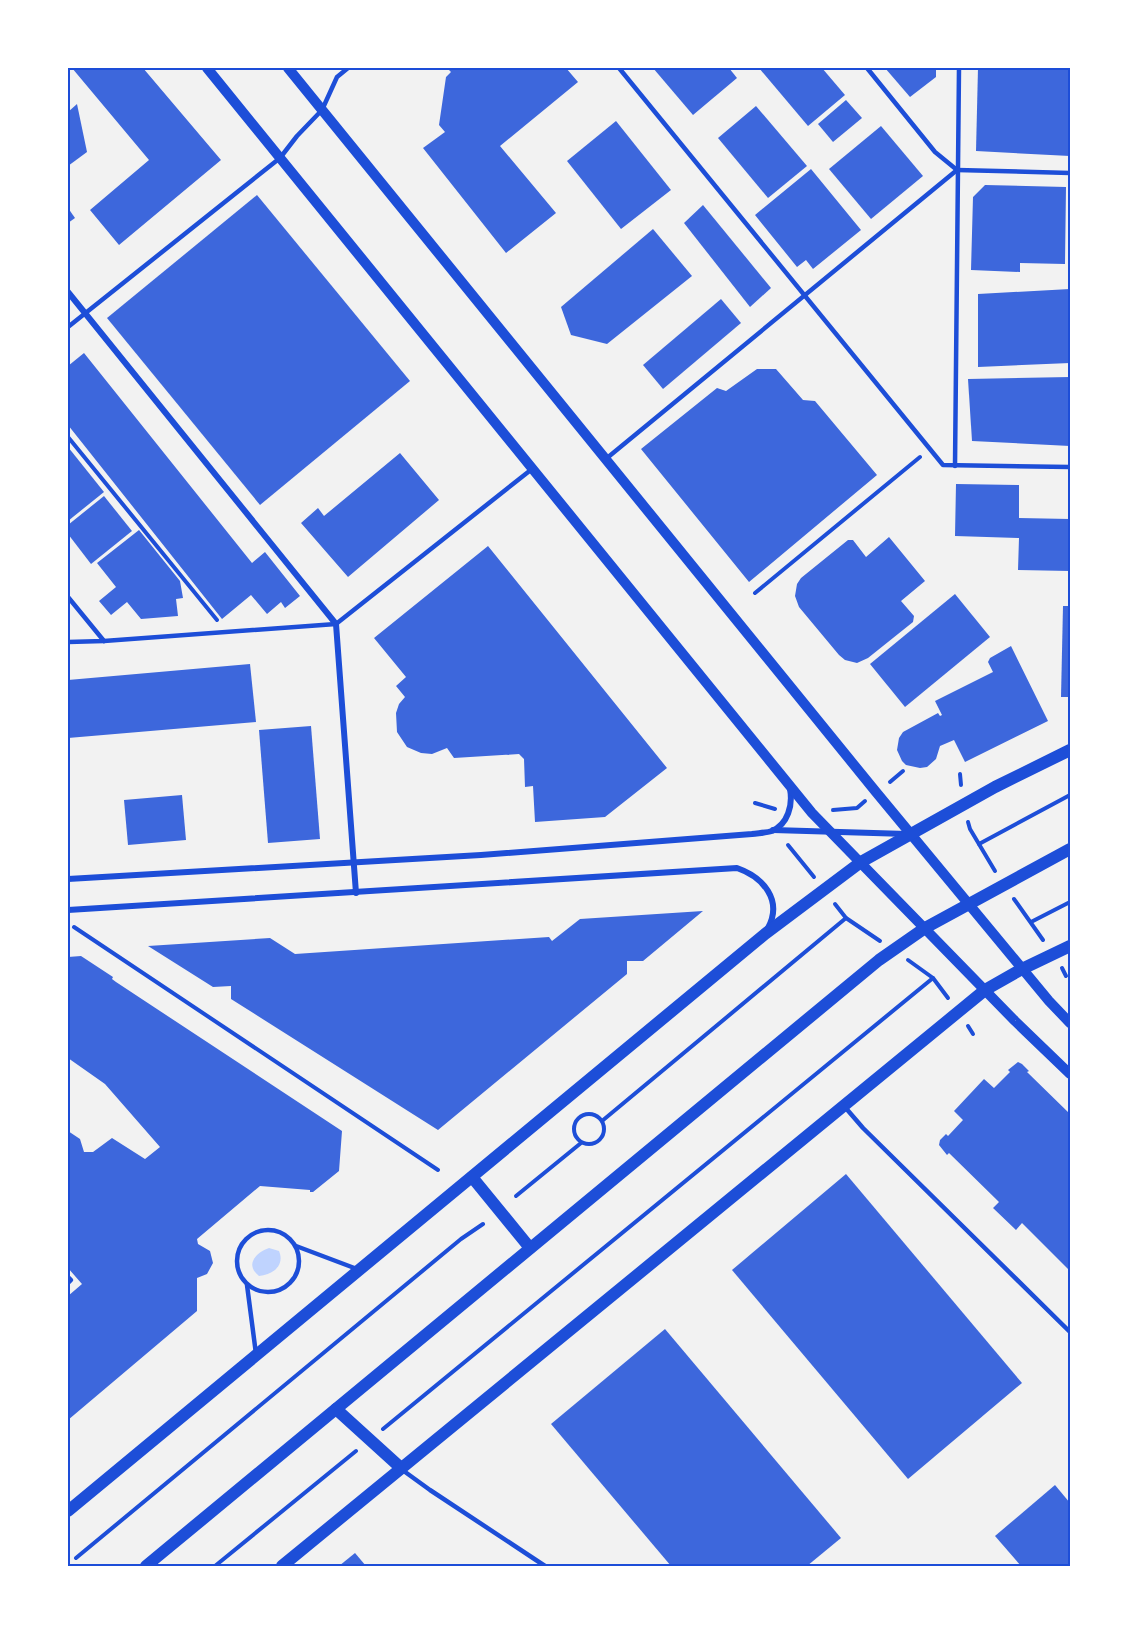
<svg xmlns="http://www.w3.org/2000/svg" width="1138" height="1634" font-family="Mulish,sans-serif">
<rect width="100%" height="100%" fill="#f2f2f2"/>
<path fill="#bfd3fe" d="M 269,1248 L 279,1251 C 285,1265 273,1275 259,1276 C 245,1265 255,1253 269,1248 Z"/>
<g fill="#3d67dc">
<polygon points="72,68 143,68 221,160 119,245 90,210 149,160"/>
<polygon points="447,68 566,68 578,82 500,146 556,213 506,253 423,148 445,132 439,125 446,77 451,72"/>
<polygon points="653,68 729,68 737,78 693,115"/>
<polygon points="759,68 822,68 845,95 808,126"/>
<polygon points="885,68 936,68 936,77 910,97"/>
<polygon points="978,68 1070,68 1070,156 976,151"/>
<polygon points="846,100 862,118 833,142 818,124"/>
<polygon points="77,104 87,152 68,166 68,112"/>
<polygon points="756,106 807,166 768,198 718,138"/>
<polygon points="616,121 671,190 621,229 567,161"/>
<polygon points="881,126 923,176 871,219 829,169"/>
<polygon points="811,169 861,230 813,269 806,260 797,267 755,215"/>
<polygon points="985,185 1066,187 1065,264 1020,263 1020,272 971,270 973,197"/>
<polygon points="257,195 410,381 260,505 107,318"/>
<polygon points="703,205 771,288 750,307 684,223"/>
<polygon points="68,208 75,218 68,223"/>
<polygon points="653,229 692,276 607,344 571,335 561,307"/>
<polygon points="1070,289 1070,363 978,367 978,294"/>
<polygon points="721,299 741,323 663,389 643,365"/>
<polygon points="84,353 252,563 265,552 300,596 285,608 281,602 267,614 251,595 222,619 68,425 68,366"/>
<polygon points="757,369 776,369 803,400 815,401 877,475 749,582 641,449 717,388 726,391"/>
<polygon points="1070,377 1070,446 972,441 968,379"/>
<polygon points="68,447 104,492 68,521"/>
<polygon points="400,453 439,500 348,577 301,523 318,508 324,516"/>
<polygon points="956,484 1019,485 1019,518 1070,519 1070,571 1018,570 1019,538 955,536"/>
<polygon points="104,496 132,531 91,564 68,534 68,525"/>
<polygon points="139,530 180,581 183,598 176,599 178,616 141,619 127,602 111,615 99,601 116,587 97,563"/>
<polygon points="889,537 925,581 901,601 914,616 913,622 868,658 857,663 845,660 839,655 799,607 795,596 797,584 801,578 848,540 853,540 866,557"/>
<polygon points="488,546 667,768 605,817 535,822 533,786 525,787 524,759 519,754 454,758 447,748 432,754 421,753 407,747 397,732 396,713 399,704 405,697 396,686 406,677 374,638"/>
<polygon points="955,594 990,637 905,707 870,664"/>
<polygon points="1063,606 1070,606 1070,697 1061,697"/>
<polygon points="1011,646 1048,721 965,762 954,740 940,746 936,759 927,767 920,768 906,765 902,761 897,750 899,738 903,732 938,713 940,716 942,715 935,701 993,672 988,662 990,658"/>
<polygon points="250,664 256,722 68,738 68,680"/>
<polygon points="311,726 320,839 268,843 259,730"/>
<polygon points="182,795 186,840 128,845 124,800"/>
<polygon points="703,911 643,961 627,961 627,974 438,1130 231,999 231,986 213,987 148,946 270,938 295,954 549,937 552,941 580,919"/>
<polygon points="81,956 113,977 112,979 116,982 342,1131 339,1171 313,1192 310,1192 310,1190 260,1186 197,1239 198,1244 210,1251 213,1263 207,1274 197,1278 197,1311 68,1420 68,1296 82,1284 68,1268 68,1131 80,1139 84,1152 93,1152 112,1138 145,1159 160,1147 105,1084 68,1058 68,957"/>
<polygon points="1018,1062 1022,1064 1029,1071 1027,1072 1070,1114 1070,1271 1022,1223 1016,1230 993,1208 999,1202 949,1153 947,1155 939,1145 940,1140 946,1134 948,1136 963,1120 954,1111 984,1079 994,1088 1010,1072 1008,1070"/>
<polygon points="846,1174 1022,1383 908,1479 732,1270"/>
<polygon points="665,1329 841,1538 807,1566 671,1566 551,1424"/>
<polygon points="1055,1485 1070,1503 1070,1566 1021,1566 995,1536"/>
<polygon points="355,1553 366,1566 339,1566"/>
</g>
<g fill="none" stroke-linecap="round" stroke-linejoin="round">
<g stroke="#1d4ed8" stroke-width="4">
<polyline points="68,437 217,620"/>
<polyline points="755,593 920,457"/>
<polyline points="960,774 961,785"/>
<polyline points="890,782 903,771"/>
<polyline points="755,803 775,809"/>
<polyline points="833,810 857,808 865,801"/>
<polyline points="968,822 970,829 995,871"/>
<polyline points="979,844 1070,795"/>
<polyline points="788,845 814,877"/>
<polyline points="1014,899 1043,940"/>
<polyline points="835,904 846,918 880,941"/>
<polyline points="1031,922 1070,902"/>
<polyline points="74,927 438,1170"/>
<polyline points="908,960 933,978 948,998"/>
<polyline points="1062,968 1066,976"/>
<polyline points="968,1026 973,1034"/>
<circle cx="589" cy="1129" r="15"/>
<polyline points="602,1121 846,918"/>
<polyline points="516,1196 581,1143"/>
<polyline points="383,1429 933,978"/>
<polyline points="76,1558 461,1239 483,1224"/>
<polyline points="215,1566 356,1451"/>
</g>
<g stroke="#1d4ed8" stroke-width="4.5">
<polyline points="619,68 943,465 1070,467"/>
<polyline points="867,68 935,152 957,170"/>
<polyline points="957,170 1070,173"/>
<polyline points="68,327 280,158 297,136 322,110 337,77 348,68"/>
<polyline points="607,458 957,170"/>
<polyline points="955,466 959,68"/>
<polyline points="68,597 104,641"/>
<polyline points="68,642 104,641 336,624 532,469"/>
<polyline points="844,1106 863,1128 1070,1332"/>
<circle cx="268" cy="1261" r="31"/>
<polyline points="296,1246 357,1269"/>
<polyline points="68,1277 71,1280 68,1283"/>
<polyline points="247,1285 256,1354"/>
<polyline points="401,1469 430,1490 545,1566"/>
</g>
<g stroke="#1d4ed8" stroke-width="6">
<polyline points="68,292 336,624 356,893"/>
<polyline points="773,830 907,834"/>
<path d="M 68,879 L 481,855 L 752,834 C 758,833 766,833 772,831 C 788,824 793,805 790,789"/>
<path d="M 68,910 L 737,868 C 763,877 783,900 768,928"/>
</g>
<g stroke="#1d4ed8" stroke-width="10">
<polyline points="207,68 812,813 1015,1021 1070,1074"/>
<polyline points="288,68 876,792 1049,1001 1070,1023"/>
</g>
<g stroke="#1d4ed8" stroke-width="12">
<polyline points="472,1177 530,1248"/>
<polyline points="336,1409 401,1468"/>
<polyline points="68,1511 765,934 861,862 995,787 1070,750"/>
<polyline points="146,1566 879,960 925,928 1070,849"/>
<polyline points="282,1566 985,990 1022,969 1070,946"/>
</g>
</g>
<rect width="1138" height="1634" fill="none" stroke="#ffffff" stroke-width="138"/>
<rect x="69" y="69" width="1000" height="1496" fill="none" stroke="#1d4ed8" stroke-width="2"/>
</svg>
